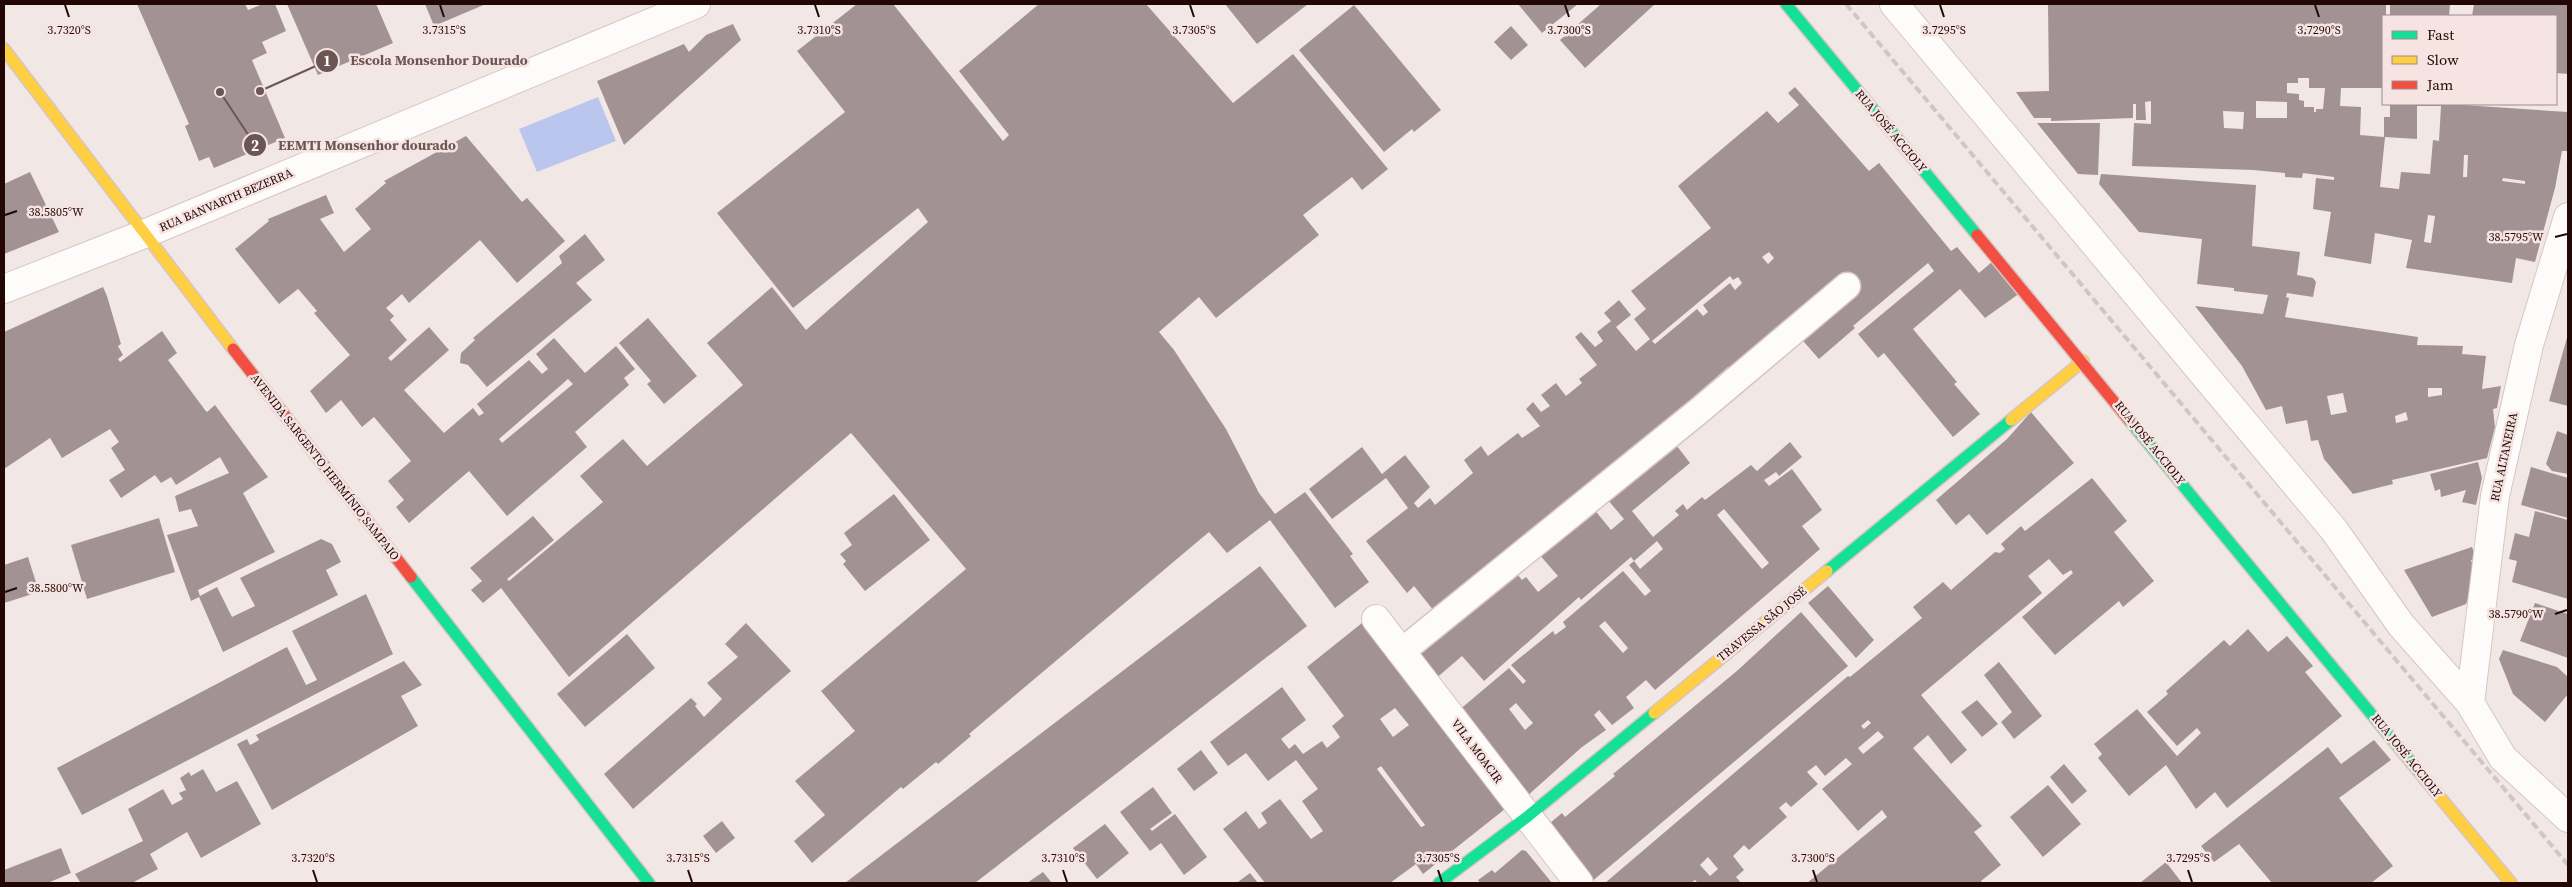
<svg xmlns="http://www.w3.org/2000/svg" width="2572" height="887" font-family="'Source Serif 4',serif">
<rect width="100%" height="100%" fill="#f1e8e6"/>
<polygon fill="#bbc6ee" points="598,97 616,141 537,172 519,129"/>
<g fill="#a39294" fill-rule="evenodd">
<polygon points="137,4 245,4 248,10 263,4 275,4 286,31 262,42 267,53 252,60 285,138 214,168 209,157 199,161 185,126 189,124"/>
<polygon points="287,4 376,4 393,43 318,75"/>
<polygon points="425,4 486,4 434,26"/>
<polygon points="857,4 893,4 1003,141 1009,135 959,71 1039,4 1146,4 1233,103 1293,54 1388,169 1362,190 1352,177 1303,215 1319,235 1216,318 1199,297 1159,332 1174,350 1226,429 1259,493 1275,514 1305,492 1353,554 1350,556 1369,582 1335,608 1270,520 1227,553 1209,532 969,734 971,736 938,764 936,762 903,789 901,787 812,863 794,841 825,815 795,781 855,731 821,691 966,569 851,433 569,677 501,588 483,603 471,590 482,581 470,568 533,516 554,540 507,579 509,581 603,502 580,476 623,439 647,466 743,385 707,343 772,287 806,330 928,222 918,208 793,308 717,213 845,112 797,51"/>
<polygon points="1225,4 1308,4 1257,44"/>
<polygon points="1518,4 1578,4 1542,33"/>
<polygon points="1601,4 1655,4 1585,68 1560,40"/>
<path d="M 2048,4 L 2386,4 L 2386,16 L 2383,16 L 2383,88 L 2341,88 L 2340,106 L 2361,107 L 2360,135 L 2384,137 L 2384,117 L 2390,117 L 2390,104 L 2448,104 L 2568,112 L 2567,151 L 2562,151 L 2555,188 L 2535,262 L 2516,258 L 2512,283 L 2406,268 L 2412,240 L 2375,233 L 2371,264 L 2324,256 L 2331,212 L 2313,209 L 2316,178 L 2334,180 L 2334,177 L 2303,173 L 2302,178 L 2285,177 L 2285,173 L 2253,170 L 2132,166 L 2134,123 L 2151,124 L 2151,101 L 2145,102 L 2146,120 L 2136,120 L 2136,104 L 2133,104 L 2133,118 L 2051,121 L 2051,118 L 2034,118 L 2016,92 L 2049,91 ZM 2298,78 L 2309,78 L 2309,88 L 2325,88 L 2323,109 L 2316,109 L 2316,112 L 2314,112 L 2314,107 L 2304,107 L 2304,101 L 2299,100 L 2299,94 L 2287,93 L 2287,83 L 2298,83 ZM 2256,101 L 2287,102 L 2287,118 L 2256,118 ZM 2417,106 L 2441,106 L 2439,141 L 2433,140 L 2430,174 L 2401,172 L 2399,189 L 2380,187 L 2385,137 L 2417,139 ZM 2223,111 L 2244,112 L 2243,129 L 2224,128 ZM 2464,155 L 2468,155 L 2467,177 L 2463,177 ZM 2503,178 L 2525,181 L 2525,184 L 2502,181 ZM 2428,215 L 2435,216 L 2431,243 L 2424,242 Z"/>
<polygon points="2390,4 2450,4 2449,16 2390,16"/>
<polygon points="2474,4 2568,4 2568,74 2556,73 2556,16 2472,16"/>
<polygon points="1354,5 1441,110 1414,132 1412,129 1384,152 1299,50"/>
<polygon points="733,24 741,40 624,145 597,81 684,44 689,52 706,35"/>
<polygon points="1511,26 1528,45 1511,60 1494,42"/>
<path d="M 1795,87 L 1869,171 L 1879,163 L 1951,251 L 1957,247 L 1979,273 L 1993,261 L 2020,293 L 1985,318 L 1960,289 L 1913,329 L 1957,382 L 1954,384 L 1980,414 L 1953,437 L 1884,353 L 1878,358 L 1858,334 L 1934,271 L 1928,263 L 1853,326 L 1855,328 L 1819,359 L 1796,333 L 1732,374 L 1728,367 L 1696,395 L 1703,403 L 1434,611 L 1414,586 L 1407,593 L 1366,541 L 1408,508 L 1386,478 L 1332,519 L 1309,489 L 1362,447 L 1382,474 L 1405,455 L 1430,487 L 1414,503 L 1418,508 L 1430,498 L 1435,505 L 1473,473 L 1464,460 L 1481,446 L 1488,456 L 1518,433 L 1522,438 L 1540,426 L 1526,409 L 1533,402 L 1541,412 L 1550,406 L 1541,395 L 1556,383 L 1566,396 L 1582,383 L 1579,379 L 1597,365 L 1575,337 L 1581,332 L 1595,347 L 1603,341 L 1597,332 L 1611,321 L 1604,313 L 1619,300 L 1631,315 L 1616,327 L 1636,351 L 1650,339 L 1634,319 L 1646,309 L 1631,291 L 1711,228 L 1678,186 L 1767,111 L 1778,123 L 1799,105 L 1788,93 ZM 1769,252 L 1774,258 L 1768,264 L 1762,257 ZM 1730,276 L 1733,280 L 1738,277 L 1742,283 L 1735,290 L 1730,283 L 1703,305 L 1708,312 L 1703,316 L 1697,309 L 1655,344 L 1652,341 Z"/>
<polygon points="2037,123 2100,123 2098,175 2078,174"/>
<path d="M 466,136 L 522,202 L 527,198 L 565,241 L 517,283 L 480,240 L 409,303 L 402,294 L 386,308 L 394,316 L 390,320 L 407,340 L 388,358 L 391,361 L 429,327 L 449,350 L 404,390 L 444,433 L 473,408 L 479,416 L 484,413 L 477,404 L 529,360 L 542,374 L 548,369 L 536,354 L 554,338 L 585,373 L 616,346 L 635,369 L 624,378 L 629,385 L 575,432 L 587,447 L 507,516 L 469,471 L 409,523 L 396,507 L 404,500 L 388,481 L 411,461 L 374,417 L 362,427 L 341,400 L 326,413 L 310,391 L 350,355 L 314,313 L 317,311 L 300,291 L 298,289 L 279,304 L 235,249 L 269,221 L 268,219 L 326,195 L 334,213 L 320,219 L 344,252 L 371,229 L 355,209 L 386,183 L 384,181 ZM 568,379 L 573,384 L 502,443 L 499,439 Z"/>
<polygon points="30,172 59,232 4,254 4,184"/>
<path d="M 2101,174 L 2256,185 L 2252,246 L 2300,252 L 2297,275 L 2313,278 L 2316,282 L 2313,297 L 2287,293 L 2286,297 L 2289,298 L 2285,317 L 2418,337 L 2417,345 L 2463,346 L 2462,354 L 2486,356 L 2482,389 L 2501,386 L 2497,408 L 2493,409 L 2495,427 L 2487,458 L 2392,480 L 2393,484 L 2353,494 L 2324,459 L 2318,440 L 2311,441 L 2307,420 L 2286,424 L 2282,406 L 2266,410 L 2242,366 L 2195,306 L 2263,314 L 2268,295 L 2234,291 L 2234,288 L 2197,284 L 2202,239 L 2139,232 L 2099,184 ZM 2428,388 L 2442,388 L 2442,395 L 2428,397 ZM 2343,393 L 2347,412 L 2331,415 L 2327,396 ZM 2406,412 L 2408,420 L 2396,423 L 2395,416 Z"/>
<polygon points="585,234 605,260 576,283 592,300 487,387 468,365 460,363 461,353 475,340 473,338 562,263 559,256"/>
<polygon points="103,287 107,296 121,344 118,346 123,355 118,359 120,362 162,331 177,353 168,360 205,410 207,412 215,405 268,477 243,493 275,552 198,590 200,596 217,587 232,617 255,606 240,578 321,539 332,544 341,562 326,570 338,595 223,652 199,597 191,601 167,535 198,526 191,509 179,512 175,496 229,473 220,457 176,485 171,477 161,483 155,475 121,498 109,480 125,470 111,448 119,442 110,429 62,458 50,438 4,469 4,332"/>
<polygon points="648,318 697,376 664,404 647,384 651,381 619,343"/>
<polygon points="2568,334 2568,406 2549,401"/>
<polygon points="2031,412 2074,463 1987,535 1969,514 1956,525 1936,500 2007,439"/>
<polygon points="2557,431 2568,435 2568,474 2552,471 2546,464"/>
<path d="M 1670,437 L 1690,463 L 1632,511 L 1653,537 L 1679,515 L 1675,511 L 1683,504 L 1687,510 L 1702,497 L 1705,500 L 1751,465 L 1757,471 L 1790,442 L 1802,457 L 1779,476 L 1776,472 L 1764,480 L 1769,486 L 1792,469 L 1822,510 L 1802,526 L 1820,549 L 1655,690 L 1646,680 L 1626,697 L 1634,708 L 1612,725 L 1599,710 L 1594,715 L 1606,730 L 1582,747 L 1526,797 L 1458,711 L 1509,668 L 1523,684 L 1526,681 L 1511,665 L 1553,631 L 1555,635 L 1566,627 L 1563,622 L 1623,571 L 1645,596 L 1651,591 L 1629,565 L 1634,561 L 1640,569 L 1663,549 L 1657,541 L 1634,561 L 1631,557 L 1581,600 L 1579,597 L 1484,681 L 1462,656 L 1434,680 L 1412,652 L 1516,573 L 1522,580 L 1526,577 L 1538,592 L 1558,576 L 1538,553 L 1593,508 L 1611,530 L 1624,519 L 1602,493 ZM 1724,509 L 1769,563 L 1762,569 L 1717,515 ZM 1605,621 L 1628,648 L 1623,653 L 1599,626 ZM 1516,703 L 1533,723 L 1525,730 L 1509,709 Z"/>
<polygon points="2478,462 2482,478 2476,505 2462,502 2466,490 2441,497 2440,489 2435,491 2430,474"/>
<polygon points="2531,467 2568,478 2568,518 2521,505"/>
<path d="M 2092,478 L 2127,521 L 2114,532 L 2154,581 L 2123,607 L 2119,601 L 2055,655 L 2022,617 L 2073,573 L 2071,570 L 2063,575 L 2049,559 L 2028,576 L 2042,593 L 1921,695 L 1967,750 L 1951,764 L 1928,735 L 1913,748 L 1982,826 L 1974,832 L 2001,865 L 1981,881 L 1983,883 L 1807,883 L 1887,817 L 1882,810 L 1858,831 L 1822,789 L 1852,764 L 1846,758 L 1825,776 L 1816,765 L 1807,772 L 1818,784 L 1791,807 L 1786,802 L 1779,808 L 1787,817 L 1749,850 L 1744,845 L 1733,856 L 1744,870 L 1736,877 L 1741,883 L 1698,883 L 1695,880 L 1691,883 L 1605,883 L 1848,676 L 1850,677 L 1922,618 L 1913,607 L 1943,582 L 1951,590 L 1995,552 L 2000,553 L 2005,549 L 2001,544 L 2021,526 L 2025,531 ZM 1868,720 L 1871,723 L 1864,729 L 1861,726 ZM 1878,731 L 1884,737 L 1863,754 L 1858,748 ZM 1708,857 L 1718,869 L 1710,876 L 1700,865 Z"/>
<polygon points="894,494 930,540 865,591 843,564 846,561 840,554 852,545 844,533"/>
<polygon points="2535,511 2568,520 2568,599 2512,582 2517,561 2509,559 2515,533 2529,537"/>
<polygon points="159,518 175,572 87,599 71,545"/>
<polygon points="2472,547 2476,558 2471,560 2476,575 2466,604 2432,617 2404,570"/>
<polygon points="28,557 39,592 4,603 4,565"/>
<polygon points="1260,566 1307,626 975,883 845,883"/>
<polygon points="1828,586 1874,640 1856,658 1808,603"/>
<polygon points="366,594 393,654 82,815 57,768 287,647 306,685 317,680 292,631"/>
<polygon points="2535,603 2568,614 2568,658 2520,641"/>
<polygon points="1801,612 1848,666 1590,883 1544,828 1562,813 1565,817 1615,776 1613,774 1738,670"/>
<polygon points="746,623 791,671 633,809 604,774 691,698 697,704 695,706 704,717 722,699 707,683 738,657 725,644"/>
<path d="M 1362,623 L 1505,809 L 1423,874 L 1416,864 L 1390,883 L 1265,883 L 1223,829 L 1246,811 L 1259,829 L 1267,823 L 1261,813 L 1280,799 L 1311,839 L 1323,831 L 1302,801 L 1318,789 L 1296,760 L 1268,781 L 1246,753 L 1228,766 L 1210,742 L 1282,687 L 1306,720 L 1281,739 L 1289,749 L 1295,744 L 1303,754 L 1322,741 L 1327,748 L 1340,737 L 1332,726 L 1344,716 L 1307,667 ZM 1395,708 L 1409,725 L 1393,737 L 1380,719 ZM 1381,766 L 1425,825 L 1424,826 L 1421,827 L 1377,769 Z"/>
<polygon points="2248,629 2268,652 2287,636 2313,666 2305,672 2342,716 2227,808 2215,792 2196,809 2166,765 2129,796 2098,758 2102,754 2094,744 2137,709 2177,756 2201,733 2197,728 2177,746 2147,712 2168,694 2166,691 2224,640 2230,646"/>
<polygon points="627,634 655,668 585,727 557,694"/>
<polygon points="2503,650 2557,667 2568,677 2568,694 2545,722 2513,694 2499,659"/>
<polygon points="404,661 422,685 401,696 418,726 272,810 237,744 247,739 250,745 259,740 256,735"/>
<polygon points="1999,662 2042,716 2014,739 2001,722 2012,712 1984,675"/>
<polygon points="1977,700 1998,724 1982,737 1961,712"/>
<polygon points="2374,740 2391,760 2339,798 2393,866 2371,883 2272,883 2239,844 2214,862 2201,846 2328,747 2341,764"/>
<polygon points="1201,750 1218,773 1194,791 1177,769"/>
<polygon points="2064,764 2087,791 2072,804 2050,777"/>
<polygon points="203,769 216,792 237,781 261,824 201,858 187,832 150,854 158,869 132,883 77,883 80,882 75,874 143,841 128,809 163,789 172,805 183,799 179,793 186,790 180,778 189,772 191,776"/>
<polygon points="2048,785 2081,824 2043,857 2010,817"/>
<polygon points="1153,787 1172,813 1150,829 1152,831 1175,814 1207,857 1184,875 1161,843 1150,851 1120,812"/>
<polygon points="722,821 735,838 716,853 703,836"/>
<polygon points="1105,824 1129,853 1097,879 1073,848"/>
<polygon points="61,848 71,873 48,883 4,883 4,870"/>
<polygon points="1522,850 1526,851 1552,883 1480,883 1478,880 1492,870 1495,873"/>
<polygon points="2166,862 2182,883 2140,883"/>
<polygon points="1043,872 1052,883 1027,883"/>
<polygon points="1250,873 1258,883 1238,882"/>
</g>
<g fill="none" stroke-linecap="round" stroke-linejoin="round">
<defs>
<polyline id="lane" points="1401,652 1700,410 1847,286"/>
<g id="street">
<polyline points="1894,4 2334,530 2401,625 2470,703 2503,758 2568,818"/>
<polyline points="4,289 144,234 696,4"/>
<polyline points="1376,619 1579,883"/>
<polyline points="2470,703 2495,496 2529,345 2568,217"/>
</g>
<g id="fast">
<polyline points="1786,4 1977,235"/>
<polyline points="2129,420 2424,778"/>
<polyline points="1827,571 2011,420"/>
<polyline points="411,577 649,883"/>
<polyline points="1439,883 1527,817 1654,713"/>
</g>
<g id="slow">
<polyline points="4,49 233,349"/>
<polyline points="2011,420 2083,361"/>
<polyline points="1654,713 1827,571"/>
<polyline points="2424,778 2511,883"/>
</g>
<g id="jam">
<polyline points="1977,235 2129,420"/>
<polyline points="233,349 411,577"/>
</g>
</defs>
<use href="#lane" stroke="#d8c5c2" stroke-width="29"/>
<use href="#street" stroke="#d8c5c2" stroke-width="30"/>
<use href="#fast" stroke="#d8c5c2" stroke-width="14"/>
<use href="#slow" stroke="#d8c5c2" stroke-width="14"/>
<use href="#jam" stroke="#d8c5c2" stroke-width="14"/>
<use href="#lane" stroke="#fdfcfb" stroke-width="26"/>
<use href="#street" stroke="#fdfcfb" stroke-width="28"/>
<use href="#fast" stroke="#16e098" stroke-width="11"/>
<use href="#slow" stroke="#ffcf43" stroke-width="11"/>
<use href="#jam" stroke="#f24e42" stroke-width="11"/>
<polyline stroke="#ccc8c7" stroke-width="4" stroke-dasharray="8 4" stroke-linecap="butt" points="1846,4 2568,865"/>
</g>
<path fill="none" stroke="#230705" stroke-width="2" d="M 65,5 L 69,17M 440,5 L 444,17M 815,5 L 819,17M 1190,5 L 1194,17M 1565,5 L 1569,17M 1940,5 L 1944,17M 2315,5 L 2319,17M 5,215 L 17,211M 2555,237 L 2567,234M 5,592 L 17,588M 2555,614 L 2567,610M 313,870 L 317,882M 688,870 L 692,882M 1063,870 L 1067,882M 1438,870 L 1442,882M 1813,870 L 1817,882M 2188,870 L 2192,882"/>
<g text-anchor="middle" stroke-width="5" stroke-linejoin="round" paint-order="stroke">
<g font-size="12" fill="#230705" stroke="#f5e4e1">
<text transform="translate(1891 131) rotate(50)" y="4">RUA JOSÉ ACCIOLY</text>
<text transform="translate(226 200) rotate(-23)" y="4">RUA BANVARTH BEZERRA</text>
<text transform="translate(2150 443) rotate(51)" y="4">RUA JOSÉ ACCIOLY</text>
<text transform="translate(2504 457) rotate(-78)" y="4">RUA ALTANEIRA</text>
<text transform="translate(325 467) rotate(52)" y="4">AVENIDA SARGENTO HERMÍNIO SAMPAIO</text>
<text transform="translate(1762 624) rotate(-39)" y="4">TRAVESSA SÃO JOSÉ</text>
<text transform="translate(1477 751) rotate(53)" y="4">VILA MOACIR</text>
<text transform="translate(2407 756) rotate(51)" y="4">RUA JOSÉ ACCIOLY</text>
</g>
</g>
<g font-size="12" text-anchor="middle" fill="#230705" stroke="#f5e4e1" stroke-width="5" stroke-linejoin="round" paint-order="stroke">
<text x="69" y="34">3.7320°S</text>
<text x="444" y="34">3.7315°S</text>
<text x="819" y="34">3.7310°S</text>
<text x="1194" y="34">3.7305°S</text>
<text x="1569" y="34">3.7300°S</text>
<text x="1944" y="34">3.7295°S</text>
<text x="2319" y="34">3.7290°S</text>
<text x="56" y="216">38.5805°W</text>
<text x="2516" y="241">38.5795°W</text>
<text x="56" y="592">38.5800°W</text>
<text x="2516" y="618">38.5790°W</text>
<text x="313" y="862">3.7320°S</text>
<text x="688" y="862">3.7315°S</text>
<text x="1063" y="862">3.7310°S</text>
<text x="1438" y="862">3.7305°S</text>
<text x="1813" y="862">3.7300°S</text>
<text x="2188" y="862">3.7295°S</text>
</g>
<path fill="none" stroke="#6b5654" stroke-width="2" d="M260 91L327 61M220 92L255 145"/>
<g fill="#6b5654" stroke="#f5e4e1" stroke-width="2">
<circle cx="260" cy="91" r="5"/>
<circle cx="220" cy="92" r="5"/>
<circle cx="327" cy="61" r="12"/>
<circle cx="255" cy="145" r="12"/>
</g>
<g font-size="15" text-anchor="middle" font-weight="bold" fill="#fff">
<text x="327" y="66">1</text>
<text x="255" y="151">2</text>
</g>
<g font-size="14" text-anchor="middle" font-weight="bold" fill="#6b5654" stroke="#f5e4e1" stroke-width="5" stroke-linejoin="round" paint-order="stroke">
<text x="439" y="65">Escola Monsenhor Dourado</text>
<text x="367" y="150">EEMTI Monsenhor dourado</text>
</g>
<rect width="2572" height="887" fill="none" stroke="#230705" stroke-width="10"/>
<rect x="2382" y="15" width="175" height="90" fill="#f5e4e1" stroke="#a18c89"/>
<rect x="2392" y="31" width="25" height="8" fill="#16e098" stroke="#a18c89"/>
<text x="2427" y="40" font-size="15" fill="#230705">Fast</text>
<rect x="2392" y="56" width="25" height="8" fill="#ffcf43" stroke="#a18c89"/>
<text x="2427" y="65" font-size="15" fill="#230705">Slow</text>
<rect x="2392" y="81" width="25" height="8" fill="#f24e42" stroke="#a18c89"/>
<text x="2427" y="90" font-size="15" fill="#230705">Jam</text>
</svg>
